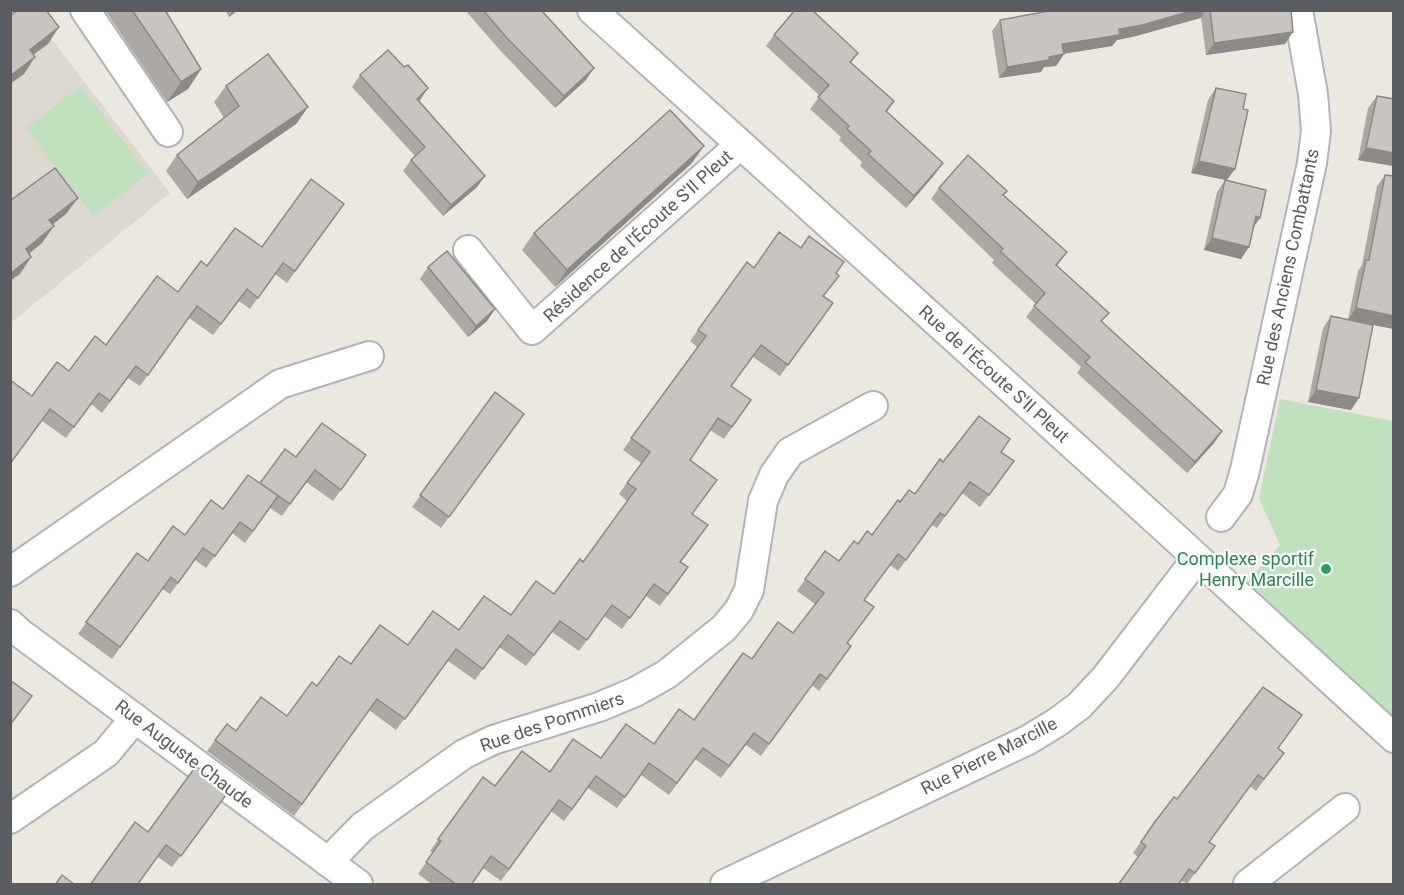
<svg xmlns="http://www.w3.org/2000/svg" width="1404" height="895" font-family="Roboto,sans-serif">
<rect width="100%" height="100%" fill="#ebe8e0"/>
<polygon fill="#ddd9d1" points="30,11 170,193 11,323 11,17"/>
<g fill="#c0e1bd">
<polygon points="81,86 148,174 93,216 26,128"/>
<polygon points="1280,399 1393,421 1393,738 1237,594 1280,545 1259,498"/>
</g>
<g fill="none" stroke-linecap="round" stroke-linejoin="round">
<defs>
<g id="street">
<polyline points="85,10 168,132"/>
<polyline points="592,10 1158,522 1394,738"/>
<polyline points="468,250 532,330 740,145"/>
<polyline points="1221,517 1238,494 1245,470 1312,163 1316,131 1313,94 1298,10"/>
<polyline points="10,572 280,384 369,356"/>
<polyline points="10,624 20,633 358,884"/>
<polyline points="10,819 106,753 135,718"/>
<polyline points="328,862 362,827 464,754 493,740 599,707 635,692 667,674 724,628 739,610 749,590 763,501 774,475 790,452 873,406"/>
<polyline points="725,884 1028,740 1056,723 1079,706 1106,677 1197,558"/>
<polyline points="1248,884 1345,808"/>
</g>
</defs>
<use href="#street" stroke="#b1b3b7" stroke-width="32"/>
<use href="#street" stroke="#fff" stroke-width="28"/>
</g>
<g fill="#aca9a4">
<polygon points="105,10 165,10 201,69 188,89 167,102"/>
<polygon points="225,10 238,10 229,17"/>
<polygon points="465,10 541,10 586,80 555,108 498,48"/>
<polygon points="1055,10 1291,10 1285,44 1206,55 1201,17 1136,36 1117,40 1112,46 1064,54 1056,66 1044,67 1041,72 999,78 992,31 1000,20"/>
<polygon points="774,35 858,53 851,63 894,101 887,112 935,174 906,208 860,166 862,162 839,140 841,137 810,109 820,96 766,46"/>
<polygon points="404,67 428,88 419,101 477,187 443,216 403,171 411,160 415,156 352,87 360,75"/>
<polygon points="226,86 308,107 296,124 187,199 166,171 177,155 224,118 214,102"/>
<polygon points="1216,88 1227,180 1254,227 1241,259 1204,250 1217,192 1225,180 1191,173 1208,100"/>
<polygon points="1377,96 1394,99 1394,166 1358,160 1368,108"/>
<polygon points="692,163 555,287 522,250 534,233"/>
<polygon points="1385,175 1394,329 1349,320 1351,410 1308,402 1323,328 1331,316 1348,320 1358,271 1362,265 1377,186"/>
<polygon points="939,188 1004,195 1067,252 1057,266 1102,322 1222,431 1214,443 1187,473 1077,373 1081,367 1026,317 1036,304 992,263 994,260 931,199"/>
<polygon points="344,204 287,283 275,274 250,309 239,301 213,335 189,318 140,386 128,378 102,413 91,404 66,438 42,421 32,396 106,345 178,292 207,266 262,247"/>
<polygon points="747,262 754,268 836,273 824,296 833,303 780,376 753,357 731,386 751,400 724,439 710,430 690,460 692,514 700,537 681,562 688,567 660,606 646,596 622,629 604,616 579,651 552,632 526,666 499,647 475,680 448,661 396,730 369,710 294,816 207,751 227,724 236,731 287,716 317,686 351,664 408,645 511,615 554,594 583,562 627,501 619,494 641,463 623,450 697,347 690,341"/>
<polygon points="428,267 487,321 468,337 420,279"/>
<polygon points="495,392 524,414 441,528 412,507"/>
<polygon points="1001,452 1014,461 980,507 962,493 937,528 932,525 898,571 890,565 864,601 848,643 851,646 819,691 812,685 761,756 746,745 721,778 695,759 669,795 641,775 617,808 588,788 564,821 551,811 501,881 483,868 471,885 433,885 418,874 433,853 430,851 483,777 495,786 654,744 694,720 752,659 793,633 815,604 797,591 825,551 839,561 858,544 872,535 900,502 915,494 943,462"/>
<polygon points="366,455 333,501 306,482 282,516 270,508 245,543 232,533 206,568 195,560 170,594 162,589 112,659 78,634 137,553 148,561 296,457"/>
<polygon points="1278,748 1284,753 1256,791 1250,786 1209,842 1215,846 1187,884 1138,857 1133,853 1154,823 1177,799"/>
<polygon points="229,791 172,867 158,857 148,832"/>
</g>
<g fill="#8c8986">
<polygon points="233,10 238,10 229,17"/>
<polygon points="1194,10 1205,10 1201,18 1136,36 1117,40 1112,46 1054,55 1062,44"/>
<polygon points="59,27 48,44 18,66 30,50"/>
<polygon points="1293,32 1285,44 1206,55 1214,43"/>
<polygon points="1064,54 1056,66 1044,67 1041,72 999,78 1007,67 1049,57"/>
<polygon points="35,57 24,74 10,84 10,76"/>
<polygon points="594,68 586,80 555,108 564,96"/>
<polygon points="201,69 188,89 167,102 181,82"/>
<polygon points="428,88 420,100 409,110 417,99"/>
<polygon points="308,107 296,124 187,199 198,182"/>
<polygon points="704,146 692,163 555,287 567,270"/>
<polygon points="1366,148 1394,153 1394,166 1358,160"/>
<polygon points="1199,161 1235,169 1227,180 1191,173"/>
<polygon points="943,163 935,174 906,208 914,196"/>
<polygon points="485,176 477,187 443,216 451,205"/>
<polygon points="78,198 66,214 37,237 49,220"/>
<polygon points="1256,216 1260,218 1252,229"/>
<polygon points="54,226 42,243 14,266 26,249"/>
<polygon points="1212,238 1249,247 1241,259 1204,250"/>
<polygon points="31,257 20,274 10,281 10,274"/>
<polygon points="1356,308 1394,316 1394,329 1348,320"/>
<polygon points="495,309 487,321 468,337 476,326"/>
<polygon points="1316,390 1359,398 1351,410 1308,402"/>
<polygon points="1222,431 1214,443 1187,473 1195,462"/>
</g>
<g fill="#c8c4bf" stroke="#8c8986" stroke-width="1.5">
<polygon points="18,10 46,10 59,27 30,50 35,57 10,76 10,16"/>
<polygon points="132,10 165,10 201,69 181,82"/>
<polygon points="483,10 541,10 594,68 564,96 506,37"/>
<polygon points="795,10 812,10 858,53 850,62 894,101 886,111 943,163 914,196 868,154 871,151 847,129 849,126 818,97 829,85 774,35"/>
<polygon points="1055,10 1194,10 1143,25 1119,29 1120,35 1062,44 1064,54 1049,57 1049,60 1007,67 1000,20"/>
<polygon points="1210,10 1291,10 1293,32 1214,43"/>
<polygon points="388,50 404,67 408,65 428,88 417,99 485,176 451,205 411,160 425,147 360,75"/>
<polygon points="268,54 308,107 198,182 177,155 239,106 226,86"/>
<polygon points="1216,88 1246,94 1243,109 1248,110 1235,169 1199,161"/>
<polygon points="1377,96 1394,99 1394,153 1366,148"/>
<polygon points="670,110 704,146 567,270 534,233"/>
<polygon points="968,155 1007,191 1003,195 1067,252 1056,265 1109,313 1101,321 1222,431 1195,462 1085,362 1090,357 1034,306 1045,293 1000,251 1003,249 939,188"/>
<polygon points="55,168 78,198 49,220 54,226 26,249 31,257 10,274 10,201"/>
<polygon points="1385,175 1394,176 1394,316 1356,308 1366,260 1369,260"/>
<polygon points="311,179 344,204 295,271 283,263 258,298 247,289 221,324 197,306 148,375 136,366 110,401 99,393 74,427 50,409 10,464 10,380 32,396 57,362 69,371 95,336 106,345 157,276 178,292 201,261 207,266 235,228 262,247"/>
<polygon points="1225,180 1266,190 1260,218 1256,216 1249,247 1212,238"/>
<polygon points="779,232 801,248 809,236 844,262 836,273 839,276 823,296 833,303 788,365 761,345 731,386 751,400 732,427 718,418 690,460 717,480 692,514 708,525 680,562 688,567 668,594 654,584 630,618 612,605 587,640 560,621 534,655 508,635 483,669 456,649 405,719 377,699 302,804 215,740 227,724 236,731 261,697 287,716 312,682 317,686 339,656 351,664 380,625 408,645 433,611 459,630 484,596 511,615 536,581 554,594 580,559 583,562 636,489 627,483 650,452 631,438 706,336 698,330 747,262 754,268"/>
<polygon points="447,251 495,309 476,326 428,267"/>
<polygon points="1331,316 1373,325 1359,398 1316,390"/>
<polygon points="495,392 524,414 449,517 420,495"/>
<polygon points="979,416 1010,439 1001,452 1014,461 989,495 970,482 945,516 940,513 906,560 898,554 864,600 874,607 847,643 851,646 827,679 820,674 769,744 754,733 729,766 703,748 677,783 649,763 625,797 596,776 572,809 559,800 509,869 491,856 471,885 457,885 426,862 441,841 438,839 483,777 495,786 522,751 550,772 573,739 601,758 626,724 654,744 679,709 694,720 743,653 752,659 778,622 793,633 824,593 805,579 825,551 839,561 854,541 858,544 867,531 872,535 898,500 900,502 909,490 915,494 940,459 943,462"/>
<polygon points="322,423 366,455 341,490 315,470 290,504 260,483 285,449 296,457"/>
<polygon points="248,475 278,496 253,531 240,522 215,556 203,548 178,583 171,577 120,647 86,622 137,553 148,561 173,526 185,535 211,500 223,509"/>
<polygon points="10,680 32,696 10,725"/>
<polygon points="1263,687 1302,715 1278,748 1284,753 1264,779 1258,775 1209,842 1215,846 1195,873 1189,869 1178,885 1118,885 1146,846 1141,842 1154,823 1174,797 1177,799"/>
<polygon points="196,766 229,791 181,856 166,845 137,885 90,885 135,822 148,832"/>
<polygon points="62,875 75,885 55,885"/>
</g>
<circle fill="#2e9e5b" stroke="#fff" stroke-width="2" cx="1326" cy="569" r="6"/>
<g text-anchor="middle" stroke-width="4.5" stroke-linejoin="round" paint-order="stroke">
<g font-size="18" fill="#595c60" stroke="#fff">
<text transform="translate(638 236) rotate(-42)" y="6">Résidence de l'Écoute S'Il Pleut</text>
<text transform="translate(1288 267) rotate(-78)" y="6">Rue des Anciens Combattants</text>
<text transform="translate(994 374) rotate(42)" y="6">Rue de l'Écoute S'Il Pleut</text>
<text transform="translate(552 722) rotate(-19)" y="6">Rue des Pommiers</text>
<text transform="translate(184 754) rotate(37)" y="6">Rue Auguste Chaude</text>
<text transform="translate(989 756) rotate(-27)" y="6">Rue Pierre Marcille</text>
</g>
<g font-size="18" fill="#27864d" stroke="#fff" text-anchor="end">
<text x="1314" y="565">Complexe sportif<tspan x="1314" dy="21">Henry Marcille</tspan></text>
</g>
</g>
<rect width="1404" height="895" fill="none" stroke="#595c60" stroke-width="24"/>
</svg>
